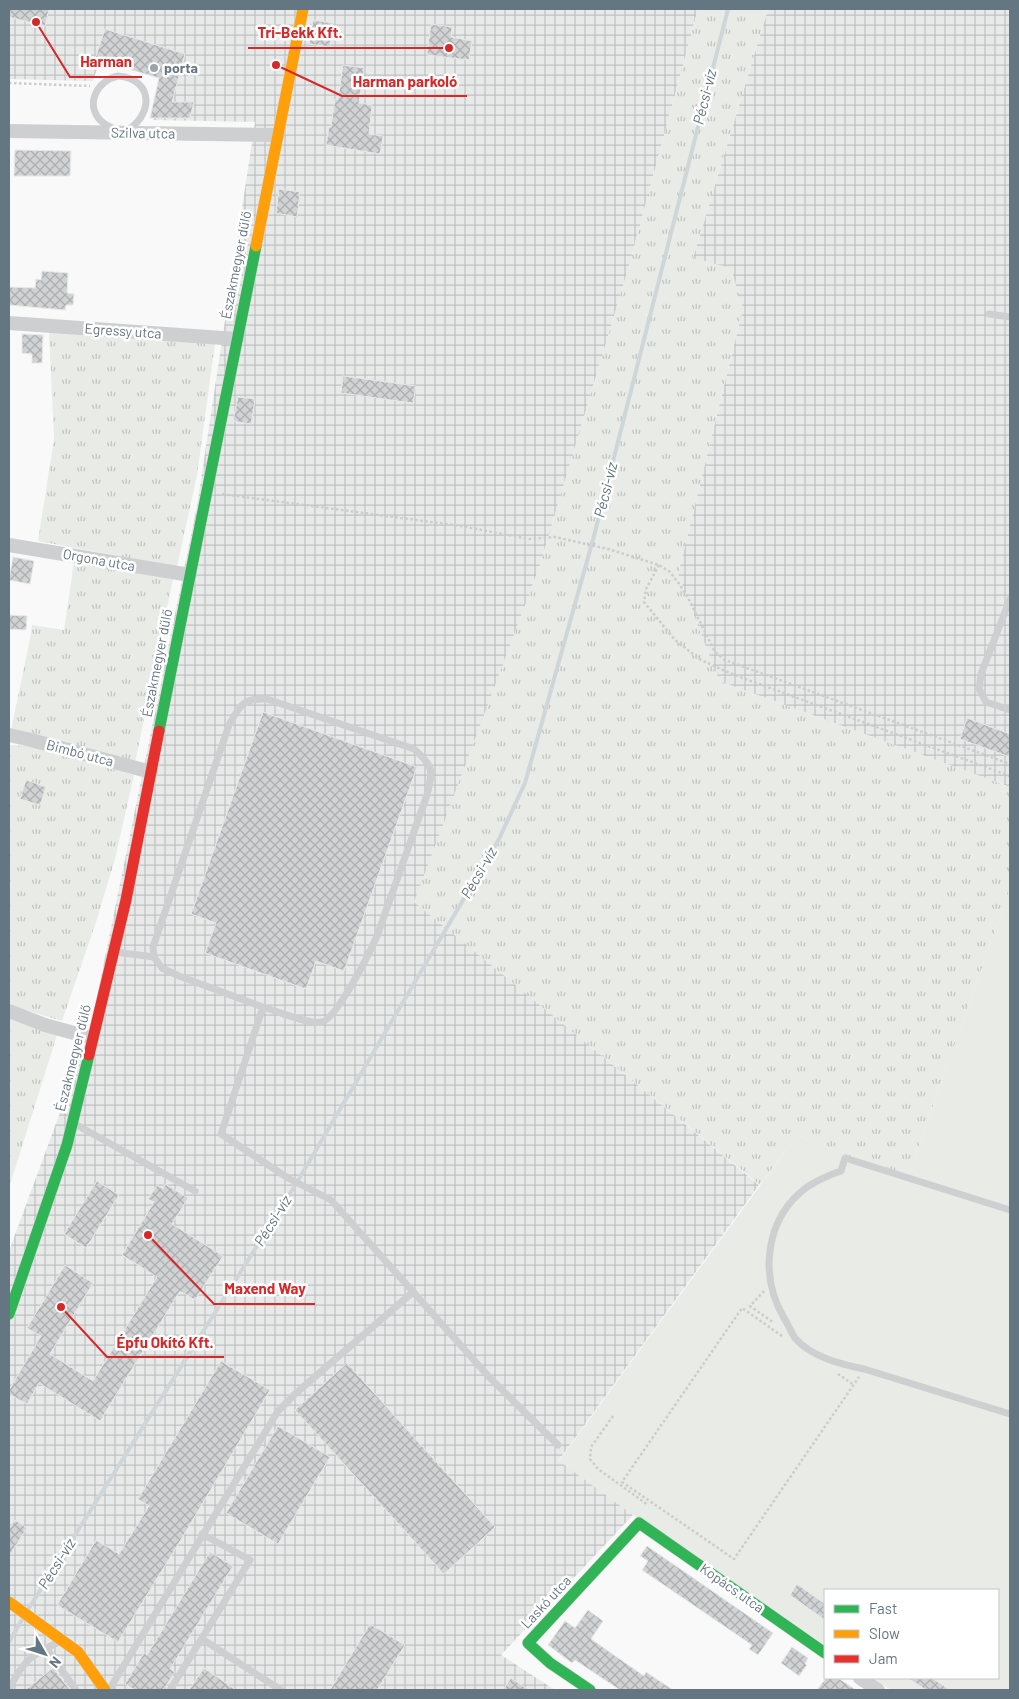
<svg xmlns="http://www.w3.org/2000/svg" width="1019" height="1699" font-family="Barlow,sans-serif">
<defs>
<pattern id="industrial-grid" width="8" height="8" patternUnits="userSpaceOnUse" patternTransform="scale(1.25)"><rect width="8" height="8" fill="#e8e9e9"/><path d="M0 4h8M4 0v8" fill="none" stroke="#c0c1c2"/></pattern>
<pattern id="grass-tufts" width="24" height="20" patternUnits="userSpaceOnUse" patternTransform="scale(1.25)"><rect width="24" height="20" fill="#e8ebe6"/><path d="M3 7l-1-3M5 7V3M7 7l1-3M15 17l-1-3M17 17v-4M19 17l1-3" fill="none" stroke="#c0c3c0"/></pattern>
<pattern id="building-cross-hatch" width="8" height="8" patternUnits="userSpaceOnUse" patternTransform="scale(1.25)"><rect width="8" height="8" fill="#d0d2d3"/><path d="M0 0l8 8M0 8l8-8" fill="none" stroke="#acafb1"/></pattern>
</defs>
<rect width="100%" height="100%" fill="#f9f9f9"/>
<g fill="url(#industrial-grid)">
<polygon points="9,9 698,9 629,266 539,568 415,902 759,1185 559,1460 633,1515 501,1655 555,1690 9,1690 9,1251 90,1031 197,506 255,122 153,120 164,75 100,60 93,81 9,79"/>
<polygon points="768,9 1010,9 1010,787 719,681 678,574 743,308 693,258"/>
</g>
<g fill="url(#grass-tufts)">
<polygon points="698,9 768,9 693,258 731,268 743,308 678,574 719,681 1010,787 1010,889 907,1179 797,1135 760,1185 414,902 539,568 629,266"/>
<polygon points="49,330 215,344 197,475 177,567 38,541 54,439"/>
<polygon points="74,562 173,579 135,763 10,735 30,639 32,625 64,630"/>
<polygon points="9,745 29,746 134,775 115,859 96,922 62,1021 9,1005"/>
<polygon points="9,1017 57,1035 9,1188"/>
</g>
<polygon fill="#e8ebe6" points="1010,889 1010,1690 891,1690 873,1678 998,1678 998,1590 825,1590 825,1645 633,1515 559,1461 797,1135 907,1179"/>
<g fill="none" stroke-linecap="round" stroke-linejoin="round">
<g stroke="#ced6d9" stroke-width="4">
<polyline points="29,1608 296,1184 499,839 525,783 594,536 728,9"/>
<polyline points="9,1642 23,1618"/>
</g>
</g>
<g fill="url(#building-cross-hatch)" stroke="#e8e8e8">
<polygon points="9,9 49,9 45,26 9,17"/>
<polygon points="313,20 333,23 330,47 309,44"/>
<polygon points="431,24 452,27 451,37 472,41 469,60 427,55"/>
<polygon points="105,29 185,54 172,102 194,102 190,118 150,118 159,78 95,59"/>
<polygon points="343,65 364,68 359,103 372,105 369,134 383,136 380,154 326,145 329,127 331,127 335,99 338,100"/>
<polygon points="15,150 71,151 70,176 14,176"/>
<polygon points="279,189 300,192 297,217 276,213"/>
<polygon points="42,271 68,273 67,293 74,294 73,305 66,305 65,310 9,305 9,287 35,288 36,279 41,280"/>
<polygon points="22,334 43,335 42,363 32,363 32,354 22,353"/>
<polygon points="343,376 416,386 413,403 341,393"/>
<polygon points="238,397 255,399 251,424 233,421"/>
<polygon points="13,557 34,561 30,584 9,580"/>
<polygon points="9,615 27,616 26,630 9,629"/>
<polygon points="263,712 417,767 344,971 316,961 306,989 205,953 216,923 191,914"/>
<polygon points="967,718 1010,734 1010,757 960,739"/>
<polygon points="26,780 46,787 40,805 20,799"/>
<polygon points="97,1181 119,1195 86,1248 64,1234"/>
<polygon points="165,1184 188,1198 172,1224 223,1256 195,1300 180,1291 100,1421 39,1383 27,1404 9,1394 9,1390 41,1336 27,1328 65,1265 93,1283 50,1354 93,1381 157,1277 122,1255 154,1202 148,1199 157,1185 163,1189"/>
<polygon points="221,1361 270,1390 182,1538 118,1642 57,1605 96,1540 119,1554 149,1506 138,1499"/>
<polygon points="347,1363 495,1527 444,1574 295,1410"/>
<polygon points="278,1426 330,1457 278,1544 226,1513"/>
<polygon points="15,1520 27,1528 9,1556 9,1529"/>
<polygon points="647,1546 773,1633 758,1655 749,1649 752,1645 642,1570 648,1561 640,1556"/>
<polygon points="210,1552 233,1566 170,1669 175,1672 163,1690 135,1690 125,1684 144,1653 147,1655"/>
<polygon points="797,1584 825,1604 825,1620 790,1595"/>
<polygon points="588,1610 603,1621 591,1639 644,1676 646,1672 673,1690 620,1690 575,1660 572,1663 548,1645 565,1621 575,1628"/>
<polygon points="370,1624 405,1645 377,1690 330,1690"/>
<polygon points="792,1647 808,1658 805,1664 807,1665 799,1676 781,1663"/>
<polygon points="53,1668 70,1690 25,1690"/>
<polygon points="204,1668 236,1690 189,1690"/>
<polygon points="511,1678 529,1690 503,1690"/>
<polygon points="826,1678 838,1678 856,1690 817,1690"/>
<polygon points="908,1678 932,1678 950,1690 926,1690"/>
</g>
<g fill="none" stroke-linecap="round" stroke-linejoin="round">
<defs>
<g id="fast">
<polyline points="159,731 256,246"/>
<polyline points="9,1314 67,1145 89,1055"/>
<polyline points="590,1690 550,1663 528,1643 639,1523 825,1653"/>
</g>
<g id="slow">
<polyline points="256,246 303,9"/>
<polyline points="9,1602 78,1652 105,1690"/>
</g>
<polyline id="jam" points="89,1055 126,900 159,731"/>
</defs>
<use href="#fast" stroke="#d5d6d7" stroke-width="12"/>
<use href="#slow" stroke="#d5d6d7" stroke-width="12"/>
<use href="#jam" stroke="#d5d6d7" stroke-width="12"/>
<g stroke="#cbcccd" stroke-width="2.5" stroke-dasharray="2.5 2.5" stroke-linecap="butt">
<polyline points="9,83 90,86"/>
<polyline points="222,494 461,526 529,539 555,537 608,549 659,565 670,572 680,585 688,598 715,652 725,660 1010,764"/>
<polyline points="659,565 646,589 644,602 675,640 701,660 732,674 1010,776"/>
<polyline points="764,1291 750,1306 774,1323"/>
<polyline points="782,1336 742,1308 622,1482 734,1559 859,1377"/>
<polyline points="838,1374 854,1385"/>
<polyline points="613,1416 591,1447 590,1459 598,1469 648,1505"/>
</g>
<g stroke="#cecfd0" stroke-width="7">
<path d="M 118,76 C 156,79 153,119 123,132 C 115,129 107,127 101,121 C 84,104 98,80 118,76 Z"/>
<polyline points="989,314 1010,317"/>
<polyline points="1010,599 981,674 979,689 986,702 1010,710"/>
<polyline points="115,952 154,957"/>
<path d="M 263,1007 L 179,976 L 162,968 L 154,957 L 153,947 L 229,725 C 240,705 243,698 267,699 L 414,749 C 434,767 433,770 427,795 L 377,936 C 370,952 337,1018 322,1022 C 310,1025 276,1011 263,1007 L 221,1134 L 288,1178 L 331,1200 L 490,1378 L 558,1445"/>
<polyline points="75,1124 195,1191"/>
<path d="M 1010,1210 L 845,1158 L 841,1171 C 829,1175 818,1180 807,1187 C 765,1218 759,1275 784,1318 C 788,1324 791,1332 795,1338 C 811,1357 840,1364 864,1369 L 1010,1414"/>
<polyline points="202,1639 281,1690"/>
<polyline points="46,1648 76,1690"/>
<path d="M 9,1690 C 23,1660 31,1655 61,1641"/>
<polyline points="109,1690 278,1411 295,1394 413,1292"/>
<polyline points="170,1690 250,1560 202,1534"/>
</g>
<g stroke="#cecfd0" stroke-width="14">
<polyline points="9,131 277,135"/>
<polyline points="9,323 237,339"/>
<polyline points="9,545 190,575"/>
<polyline points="9,735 27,739 151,772"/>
<polyline points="9,1011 45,1025 92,1038"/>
<polyline points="860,1678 878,1690"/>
</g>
<use href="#fast" stroke="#30b455" stroke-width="11"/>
<use href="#slow" stroke="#ff9f0a" stroke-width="11"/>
<use href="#jam" stroke="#e5322d" stroke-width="11"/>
</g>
<circle fill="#99a4ac" stroke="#fff" stroke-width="2" cx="154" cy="68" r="5"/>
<g text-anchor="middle" stroke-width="5" stroke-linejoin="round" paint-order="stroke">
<g font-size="14" font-weight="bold" fill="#657683" stroke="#fff" text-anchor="start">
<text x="164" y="73">porta</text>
</g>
<g font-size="14" fill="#657683" stroke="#fff">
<text transform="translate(143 133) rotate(1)" y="5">Szilva utca</text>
<text transform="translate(236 265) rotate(-79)" y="5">Északmegyer dűlő</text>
<text transform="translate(123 331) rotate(4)" y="5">Egressy utca</text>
<text transform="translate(99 560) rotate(10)" y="5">Orgona utca</text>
<text transform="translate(157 663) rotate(-79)" y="5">Északmegyer dűlő</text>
<text transform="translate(80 753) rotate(15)" y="5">Bimbó utca</text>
<text transform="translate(73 1058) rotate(-76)" y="5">Északmegyer dűlő</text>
<text transform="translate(732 1588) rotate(35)" y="5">Kopács utca</text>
<text transform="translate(546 1602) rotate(-47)" y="5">Laskó utca</text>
</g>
<g font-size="15" font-style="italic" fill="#60757c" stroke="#fff">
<text transform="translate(705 97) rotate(-76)" y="5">Pécsi-víz</text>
<text transform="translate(606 490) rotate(-76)" y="5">Pécsi-víz</text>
<text transform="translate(479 873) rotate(-60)" y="5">Pécsi-víz</text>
<text transform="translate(273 1221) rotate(-58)" y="5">Pécsi-víz</text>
<text transform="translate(57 1564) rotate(-58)" y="5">Pécsi-víz</text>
</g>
</g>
<path fill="none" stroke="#d62828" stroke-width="2" d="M449 48L353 48H248M36 22L70 77H142M276 65L342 96H467M148 1235L214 1304H315M61 1307L107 1357H224"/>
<g fill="#d62828" stroke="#fff" stroke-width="2">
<circle cx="449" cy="48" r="5"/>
<circle cx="36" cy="22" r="5"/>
<circle cx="276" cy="65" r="5"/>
<circle cx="148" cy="1235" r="5"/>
<circle cx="61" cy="1307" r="5"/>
</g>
<g font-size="15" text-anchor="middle" font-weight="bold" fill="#d62828" stroke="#fff" stroke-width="5" stroke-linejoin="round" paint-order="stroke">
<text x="300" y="38">Tri-Bekk Kft.</text>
<text x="106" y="67">Harman</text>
<text x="405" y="87">Harman parkoló</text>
<text x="265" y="1294">Maxend Way</text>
<text x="165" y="1348">Épfu Okító Kft.</text>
</g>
<rect width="1019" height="1699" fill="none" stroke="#657683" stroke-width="20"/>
<rect x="824" y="1589" width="175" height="90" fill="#ffffff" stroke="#c1c8cd"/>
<rect x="834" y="1605" width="25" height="8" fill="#30b455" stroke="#c1c8cd"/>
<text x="869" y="1614" font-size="15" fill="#657683">Fast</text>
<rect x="834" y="1630" width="25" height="8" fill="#ff9f0a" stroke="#c1c8cd"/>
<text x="869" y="1639" font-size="15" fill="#657683">Slow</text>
<rect x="834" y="1655" width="25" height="8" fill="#e5322d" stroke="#c1c8cd"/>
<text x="869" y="1664" font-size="15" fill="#657683">Jam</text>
<g transform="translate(45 1654) rotate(129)" stroke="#ffffff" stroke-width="4" paint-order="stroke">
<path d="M0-4L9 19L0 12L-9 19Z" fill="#657683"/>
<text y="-8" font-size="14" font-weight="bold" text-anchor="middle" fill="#657683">N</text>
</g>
</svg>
